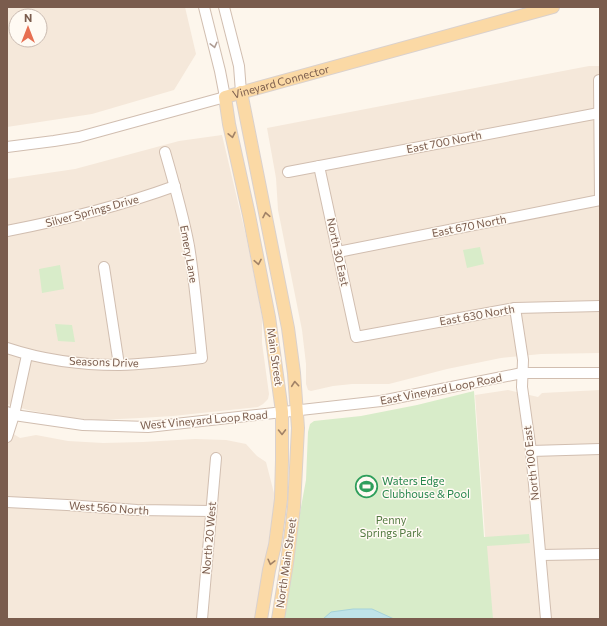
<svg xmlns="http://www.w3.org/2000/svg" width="607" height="626" font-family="Commissioner,sans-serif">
<rect width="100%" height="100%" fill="#fdf6ec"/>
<g fill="#f5e8da" fill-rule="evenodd">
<path d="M 7,7 L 185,7 L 196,54 L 174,90 L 92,114 L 7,127 ZM 16,16 L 40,16 L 40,40 L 16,40 Z"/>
<polygon points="589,66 600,66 600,353 541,354 501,358 447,369 389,384 352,384 333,386 311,391 308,390 306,384 306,364 302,330 278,210 276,178 267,128"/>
<polygon points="222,135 246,236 258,295 262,317 262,343 269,394 268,399 263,404 258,407 173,416 140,418 99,420 71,418 28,410 7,404 7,179 75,169 179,141"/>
<polygon points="508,390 538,397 542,393 600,390 600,619 491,619 475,395"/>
<polygon points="7,430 20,438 36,435 68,441 103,443 143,442 195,439 226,440 246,444 257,456 266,462 275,497 257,619 7,619"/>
</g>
<g fill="#d8ecc9">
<polygon points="480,247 484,264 467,268 463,250"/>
<polygon points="60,265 64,289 42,293 39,269"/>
<polygon points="55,324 72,325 75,342 58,341"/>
<polygon points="474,391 484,537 529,534 530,543 487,546 493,619 284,619 299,518 306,480 308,432 310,424 314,421 361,416 417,405"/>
</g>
<polygon fill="#bfe3e8" stroke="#a5d3da" points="353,609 372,609 394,619 323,619 331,612"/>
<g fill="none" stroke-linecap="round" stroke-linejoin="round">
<defs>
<g id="minor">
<polyline points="224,7 239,66 241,92"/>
<polyline points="7,147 54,141 79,137 225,97 220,71 204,7"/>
<polyline points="319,166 356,337 515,308 600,306"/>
<polyline points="288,172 599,113"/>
<path d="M 7,231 C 64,220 120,206 175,186"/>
<polyline points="338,252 600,200 599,80"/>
<polyline points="104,267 119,365"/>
<polyline points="515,308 523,360 522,387 531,451 546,619"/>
<path d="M 7,348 C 43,360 82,365 119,365 C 147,364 175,361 202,358 C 198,321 195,283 189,246 C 183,214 174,183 165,152"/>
<polyline points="7,412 14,415 83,425 148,427 381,401 522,373 600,373"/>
<polyline points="7,437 14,415 27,355"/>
<polyline points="531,451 600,449"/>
<polyline points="7,502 67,505 137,510 211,511"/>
<polyline points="541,555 600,554"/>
<polyline points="202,619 216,458"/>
</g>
<g id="major">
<polyline points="241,92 288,328 294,373 298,428 294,507 287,563 278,619"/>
<path id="s1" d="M 261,619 L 269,570 L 275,545 L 281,499 L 282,460 L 282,412 L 280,397 L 269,317 L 249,215 L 229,124 L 225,97 L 553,7"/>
</g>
</defs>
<use href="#minor" stroke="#d1beb0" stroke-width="12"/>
<use href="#major" stroke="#dad1cd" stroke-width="14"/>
<use href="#minor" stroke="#fff" stroke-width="10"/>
<use href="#major" stroke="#fbd9a5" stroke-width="12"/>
</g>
<defs><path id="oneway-chevron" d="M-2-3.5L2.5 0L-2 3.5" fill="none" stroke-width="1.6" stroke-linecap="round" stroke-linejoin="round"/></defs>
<use stroke="#af9d94" href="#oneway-chevron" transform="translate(214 45) rotate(76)"/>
<g stroke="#a18267">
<use href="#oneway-chevron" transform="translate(232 135) rotate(78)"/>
<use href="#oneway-chevron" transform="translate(266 215) rotate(-101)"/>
<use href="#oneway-chevron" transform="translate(258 262) rotate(79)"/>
<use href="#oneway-chevron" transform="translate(295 384) rotate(-95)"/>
<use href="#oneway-chevron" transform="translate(282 432) rotate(89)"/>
<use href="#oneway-chevron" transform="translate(271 562) rotate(104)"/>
</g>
<defs>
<symbol id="stadium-ring" viewBox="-11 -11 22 22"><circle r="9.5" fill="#fffaf3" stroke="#2e9e5b" stroke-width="1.5"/><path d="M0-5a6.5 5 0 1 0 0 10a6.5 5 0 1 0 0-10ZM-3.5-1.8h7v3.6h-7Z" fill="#2e9e5b"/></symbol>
</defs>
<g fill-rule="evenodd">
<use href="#stadium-ring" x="354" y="474" width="25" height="25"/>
</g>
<g text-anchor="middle" stroke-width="3" stroke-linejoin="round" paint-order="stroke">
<g font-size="11" fill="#7a5c4d" stroke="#fffaf3">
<text dy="4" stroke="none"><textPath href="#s1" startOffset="587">Vineyard Connector</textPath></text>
<text transform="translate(444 142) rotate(-11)" y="4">East 700 North</text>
<text transform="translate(92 211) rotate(-15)" y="4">Silver Springs Drive</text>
<text transform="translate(469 226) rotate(-11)" y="4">East 670 North</text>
<text transform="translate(338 252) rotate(78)" y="4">North 30 East</text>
<text transform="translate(189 254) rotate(80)" y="4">Emery Lane</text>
<text transform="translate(477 315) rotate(-10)" y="4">East 630 North</text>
<text transform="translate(275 357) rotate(82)" y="4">Main Street</text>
<text transform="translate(104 362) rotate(2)" y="4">Seasons Drive</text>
<text transform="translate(441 389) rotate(-11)" y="4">East Vineyard Loop Road</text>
<text transform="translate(204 420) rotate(-5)" y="4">West Vineyard Loop Road</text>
<text transform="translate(531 463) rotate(-96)" y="4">North 100 East</text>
<text transform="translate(109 508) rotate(4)" y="4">West 560 North</text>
<text transform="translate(209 538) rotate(-85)" y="4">North 20 West</text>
<text transform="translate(286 563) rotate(-82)" y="4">North Main Street</text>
</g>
<g font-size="11" fill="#27864d" stroke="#fffaf3" text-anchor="start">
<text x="382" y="485">Waters Edge<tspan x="382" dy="13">Clubhouse &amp; Pool</tspan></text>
</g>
<g font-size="11" fill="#537a41" stroke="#fffaf3">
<text x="391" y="524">Penny<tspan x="391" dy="13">Springs Park</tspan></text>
</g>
</g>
<rect width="607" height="626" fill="none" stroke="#7a5c4d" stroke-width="16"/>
<g transform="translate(28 28)"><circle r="19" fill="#fffaf3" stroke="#cabbb1"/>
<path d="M0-3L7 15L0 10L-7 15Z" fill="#e76f51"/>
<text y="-6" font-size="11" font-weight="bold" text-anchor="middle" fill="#7a5c4d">N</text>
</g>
</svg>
